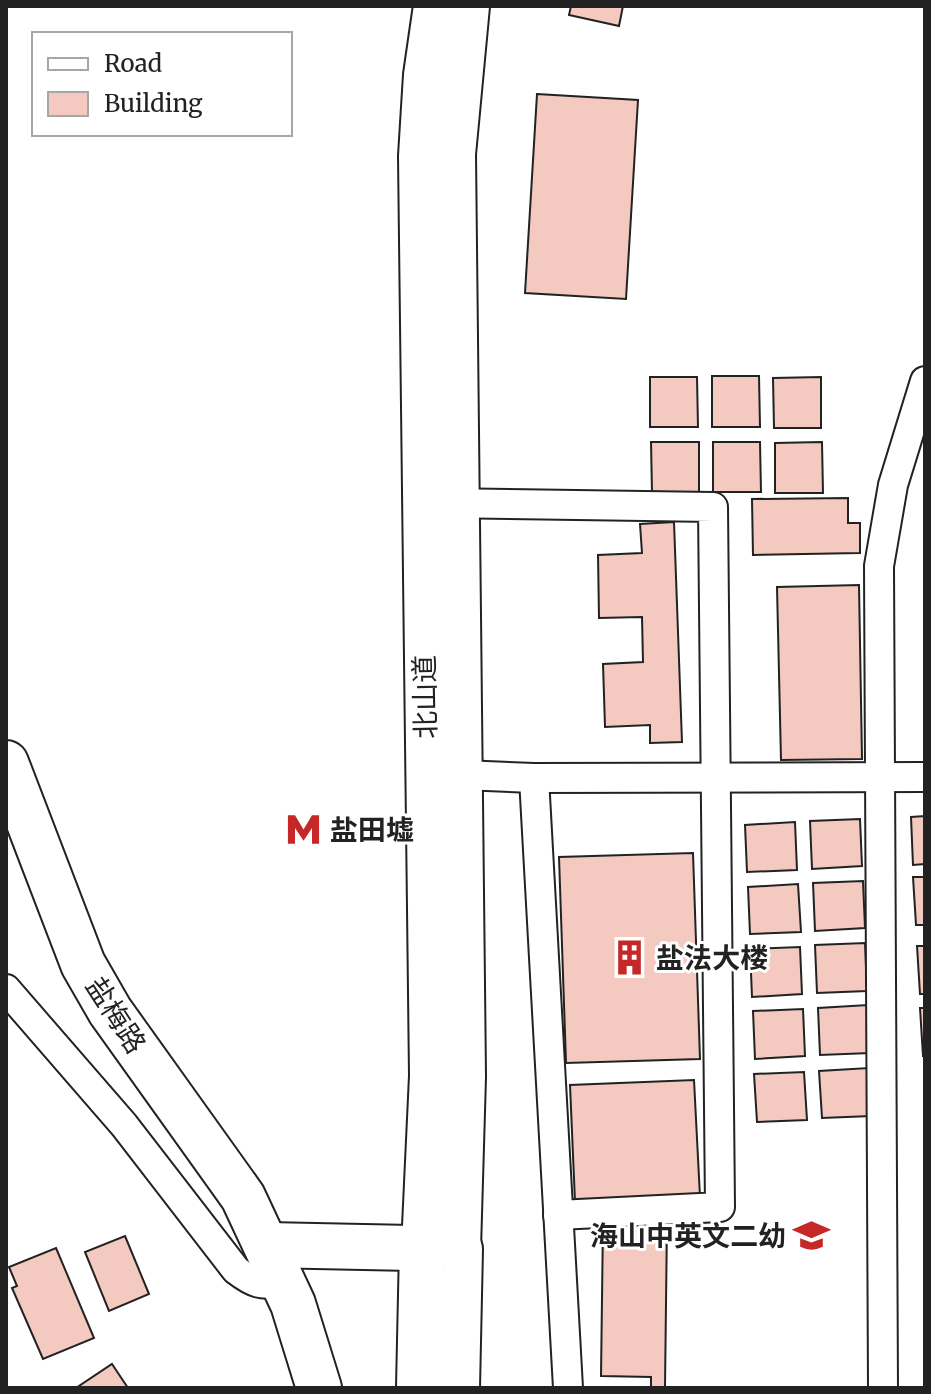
<svg xmlns="http://www.w3.org/2000/svg" width="931" height="1394" font-family="Merriweather,'Noto Sans SC',serif">
<rect width="100%" height="100%" fill="#fff"/>
<g fill="#f3c9c0" stroke="#222" stroke-width="2">
<polygon points="571,6 623,6 619,26 569,15"/>
<polygon points="537,94 638,100 626,299 525,293"/>
<polygon points="712,376 759,376 760,427 712,427"/>
<polygon points="650,377 697,377 698,427 650,427"/>
<polygon points="821,377 821,428 774,428 773,378"/>
<polygon points="651,442 699,442 699,493 652,493"/>
<polygon points="713,442 760,442 761,492 713,492"/>
<polygon points="822,442 823,493 775,493 775,443"/>
<polygon points="848,498 848,523 860,523 860,553 753,555 752,499"/>
<polygon points="674,522 682,742 650,743 650,725 605,727 603,664 643,662 642,617 599,618 598,555 642,553 640,524"/>
<polygon points="859,585 862,759 781,760 777,587"/>
<polygon points="925,816 925,864 913,865 911,817"/>
<polygon points="860,819 862,866 812,869 810,821"/>
<polygon points="795,822 797,870 747,872 745,825"/>
<polygon points="693,853 700,1059 566,1063 559,857"/>
<polygon points="913,877 925,877 925,925 916,925"/>
<polygon points="863,881 865,928 815,931 813,883"/>
<polygon points="798,884 801,932 750,934 748,887"/>
<polygon points="865,943 867,991 817,993 815,945"/>
<polygon points="917,946 925,946 925,994 920,994"/>
<polygon points="800,947 802,994 752,997 750,949"/>
<polygon points="868,1005 870,1053 820,1055 818,1008"/>
<polygon points="920,1008 925,1008 925,1056 923,1056"/>
<polygon points="803,1009 805,1056 755,1059 753,1011"/>
<polygon points="869,1068 871,1116 822,1118 819,1071"/>
<polygon points="804,1072 807,1120 757,1122 754,1074"/>
<polygon points="694,1080 700,1197 575,1202 570,1085"/>
<polygon points="603,1221 667,1221 665,1388 651,1388 651,1377 601,1376"/>
<polygon points="125,1236 149,1294 109,1311 85,1252"/>
<polygon points="56,1248 94,1338 43,1359 12,1288 17,1286 9,1267"/>
<polygon points="112,1364 128,1388 76,1388"/>
</g>
<g fill="none" stroke-linecap="round" stroke-linejoin="round">
<defs>
<g id="minor">
<polyline points="440,503 713,507 720,1207 558,1215"/>
<polyline points="462,775 534,778 925,777"/>
<polyline points="534,778 568,1388"/>
<path d="M 6,989 L 124,1125 L 236,1270 C 253,1283 262,1287 283,1281"/>
<polyline points="883,1388 879,566 893,485 925,381"/>
</g>
<g id="secondary">
<polyline points="422,1248 430,1076 419,156 424,75 434,6"/>
<polyline points="460,1249 465,1077 455,154 469,6"/>
</g>
<g id="primary">
<polyline points="6,763 83,964 110,1011 243,1197 293,1304 319,1388"/>
<polyline points="267,1245 460,1249 457,1388"/>
<polyline points="419,1388 422,1248"/>
</g>
</defs>
<use href="#minor" stroke="#222" stroke-width="32"/>
<use href="#secondary" stroke="#222" stroke-width="44"/>
<use href="#primary" stroke="#222" stroke-width="48"/>
<use href="#minor" stroke="#fff" stroke-width="28"/>
<use href="#secondary" stroke="#fff" stroke-width="40"/>
<use href="#primary" stroke="#fff" stroke-width="44"/>
</g>
<defs>
<symbol id="metro-bare" viewBox="-9 -9 18 18"><path d="M-5.5 5V-5H-3L0 0L3-5H5.5V5H3V-.5L0 4L-3-.5V5Z" fill="#c62828" stroke="#fff" stroke-width="2.5" paint-order="stroke"/></symbol>
<symbol id="building-bare" viewBox="-9 -9 18 18"><path d="M-4-6H4V6H1V3H-1V6H-4ZM-2.5-4.3h1.7v1.8h-1.7ZM.8-4.3h1.7v1.8H.8ZM-2.5-1h1.7V.8h-1.7ZM.8-1h1.7V.8H.8Z" fill="#c62828" stroke="#fff" stroke-width="2.5" paint-order="stroke"/></symbol>
<symbol id="school-bare" viewBox="-9 -9 18 18"><path d="M0-5L7-2L0 1L-7-2ZM-4 1L0 2.5L4 1V4Q0 6-4 4Z" fill="#c62828" stroke="#fff" stroke-width="2.5" paint-order="stroke"/></symbol>
</defs>
<g fill-rule="evenodd">
<use href="#metro-bare" x="278" y="804" width="51" height="51"/>
<use href="#building-bare" x="604" y="932" width="51" height="51"/>
<use href="#school-bare" x="786" y="1210" width="51" height="51"/>
</g>
<g text-anchor="middle" stroke-width="6" stroke-linejoin="round" paint-order="stroke">
<g font-size="28" fill="#222" stroke="#fff">
<text transform="translate(425 697) rotate(-91)" y="10">北山道</text>
<text transform="translate(116 1015) rotate(57)" y="10">盐梅路</text>
</g>
<g font-size="28" font-weight="bold" fill="#222" stroke="#fff" text-anchor="start">
<text x="330" y="840">盐田墟</text>
<text x="656" y="968">盐法大楼</text>
<text x="786" y="1246" text-anchor="end">海山中英文二幼</text>
</g>
</g>
<rect width="931" height="1394" fill="none" stroke="#222222" stroke-width="16"/>
<rect x="32" y="32" width="260" height="104" fill="#ffffff" stroke="#a7a7a7" stroke-width="2"/>
<rect x="48" y="58" width="40" height="12" fill="#ffffff" stroke="#a7a7a7" stroke-width="2"/>
<text x="104" y="72" font-size="24" fill="#222222">Road</text>
<rect x="48" y="92" width="40" height="24" fill="#f3c9c0" stroke="#a7a7a7" stroke-width="2"/>
<text x="104" y="112" font-size="24" fill="#222222">Building</text>
</svg>
